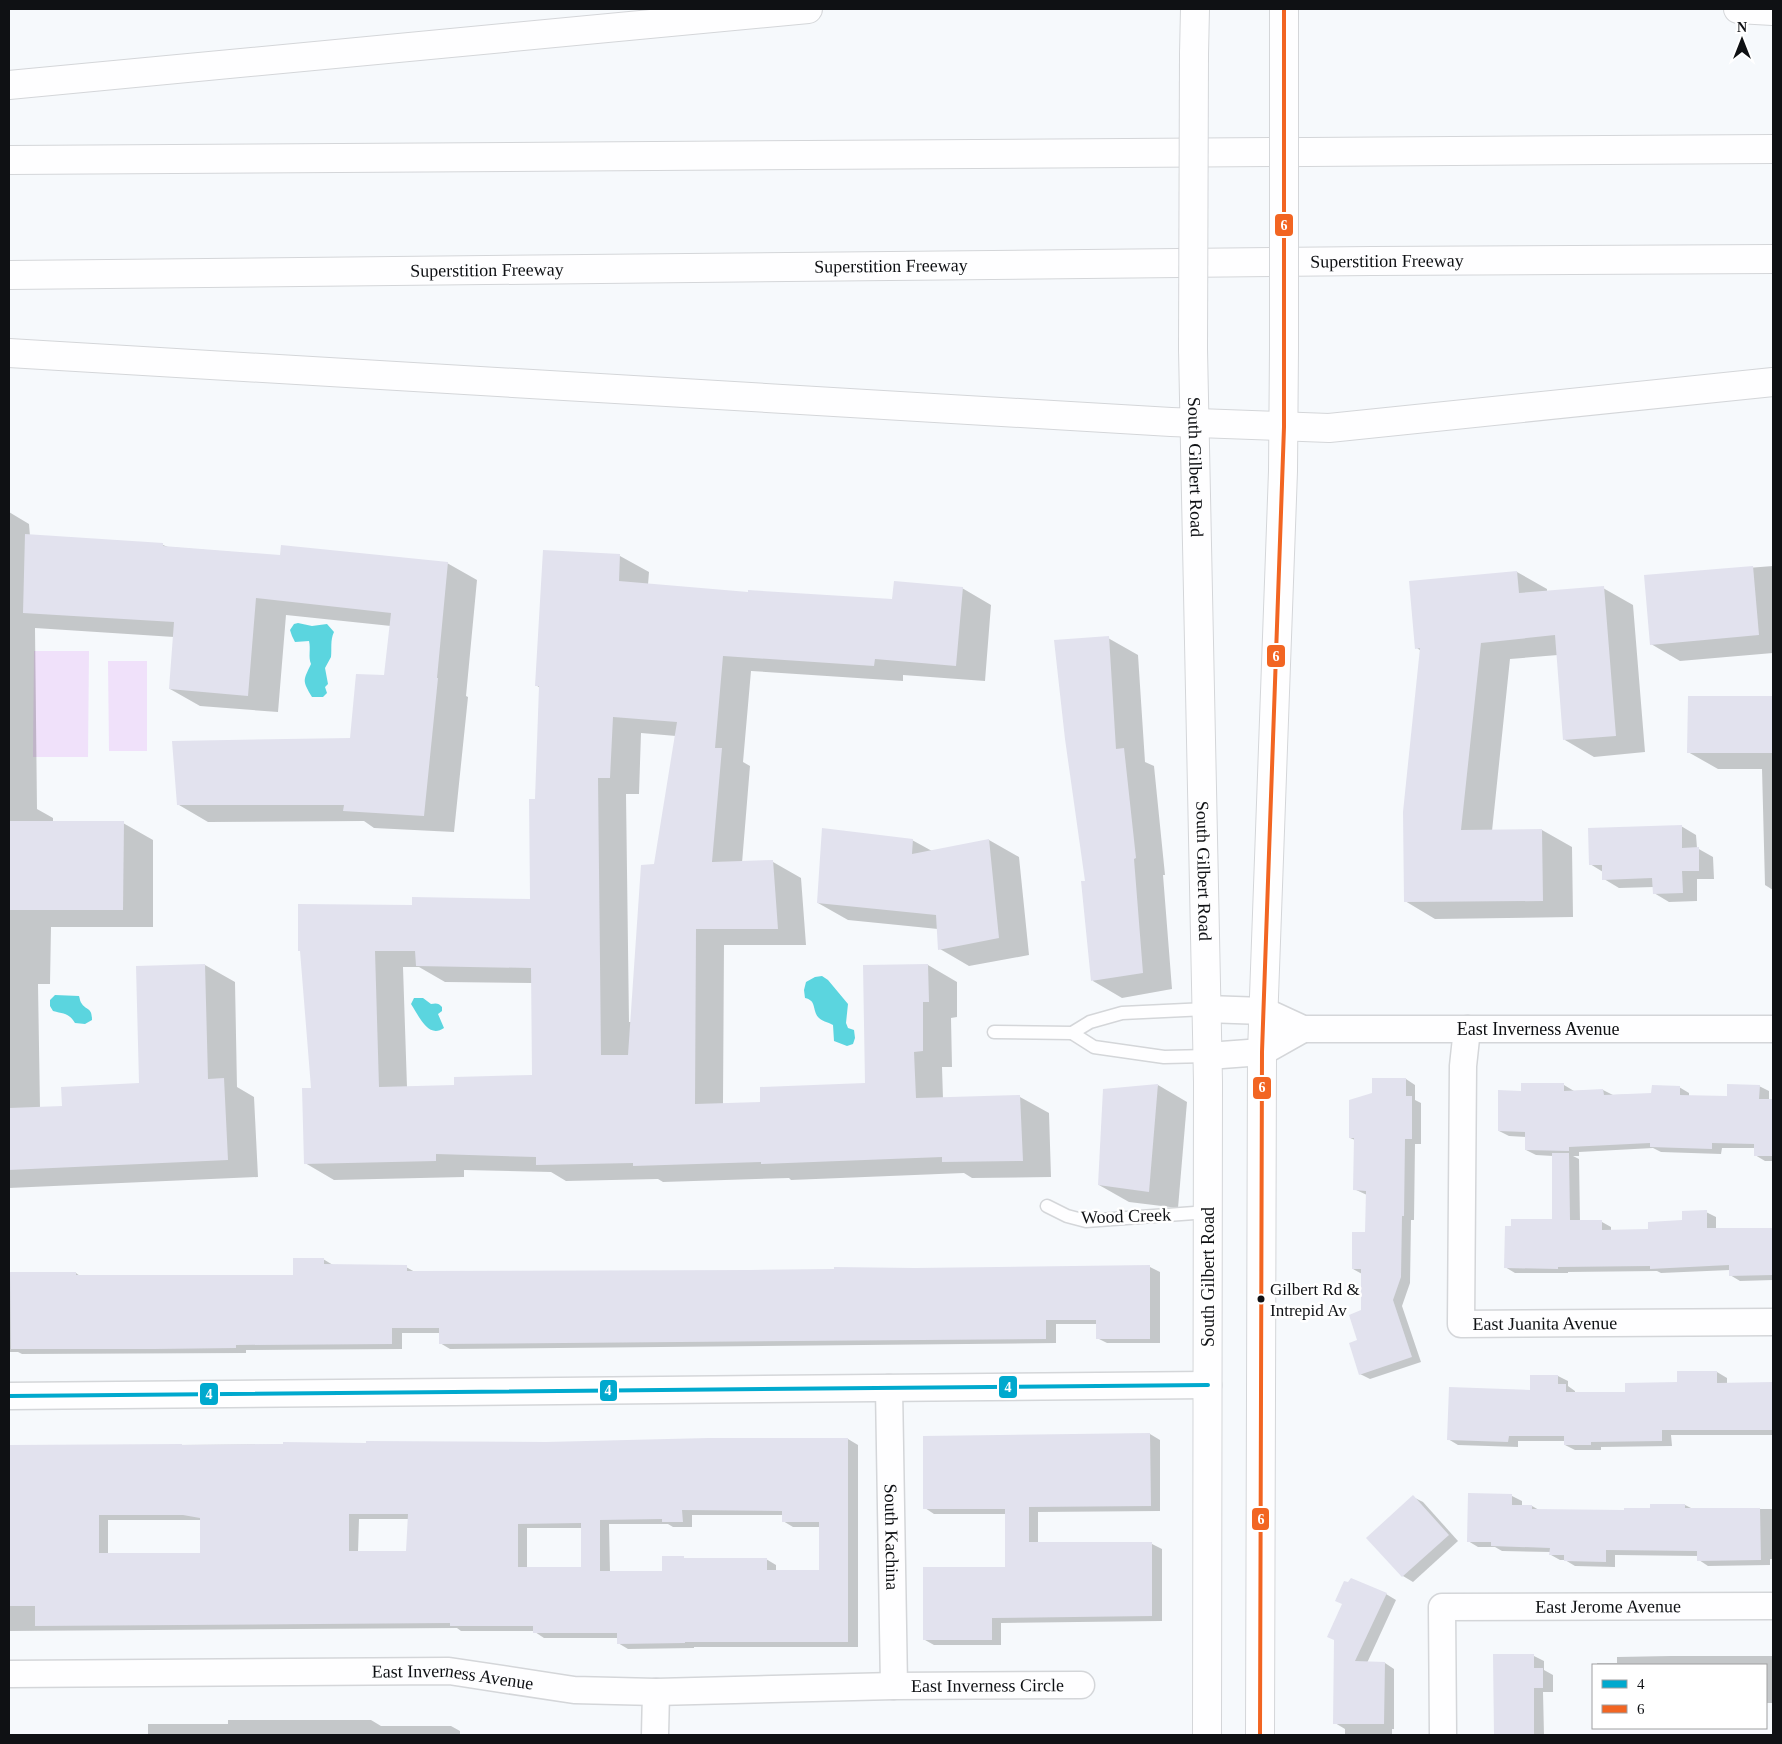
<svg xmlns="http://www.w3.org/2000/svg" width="1782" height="1744" font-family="Georgia,serif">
<rect width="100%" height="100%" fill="#f6f9fc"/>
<g fill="#f0e1fa">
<polygon points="34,651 89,651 88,757 33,757"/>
<polygon points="108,661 147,661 147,751 109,751"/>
</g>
<g fill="#5bd5df">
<path d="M 298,623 L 312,626 L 327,624 L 334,632 C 330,640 332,649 331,657 L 325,668 L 328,684 L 325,687 L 327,693 L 323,697 L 312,697 C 302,680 303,681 311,664 C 308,657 311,649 309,641 L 295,642 L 292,636 L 290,630 L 294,624 Z"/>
<path d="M 822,976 L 828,980 L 848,1004 L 846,1023 L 848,1028 L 854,1030 L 855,1038 L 853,1044 L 847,1046 L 834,1041 L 833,1025 C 828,1022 821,1021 818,1017 C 812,1009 817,1001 805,998 L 804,990 L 806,982 L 815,977 Z"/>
<path d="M 55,995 L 79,996 C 80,999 80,1002 82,1004 C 87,1011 92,1007 92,1020 L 85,1024 L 75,1023 C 69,1013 64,1014 53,1011 L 50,1006 L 50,1000 Z"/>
<path d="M 414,998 L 423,998 L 431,1004 C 436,1003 439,1003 442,1007 L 442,1011 L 438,1014 L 444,1028 C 428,1039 419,1016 411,1004 Z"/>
</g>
<g fill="#0003" fill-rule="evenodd">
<polygon points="9,512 29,524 30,536 163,545 168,547 281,556 447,563 477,580 466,696 468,697 454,832 374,828 364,821 208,822 179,805 351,739 386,677 391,626 286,615 278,712 200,706 170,689 174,637 35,628 37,809 53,818 53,822 123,823 153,840 153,927 51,927 50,984 38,984 40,1108 63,1107 140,1084 205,965 235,982 237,1087 254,1097 258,1177 9,1188"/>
<path d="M 544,551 L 620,556 L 649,572 L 648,585 L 749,594 L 894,601 L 962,588 L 991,605 L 985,681 L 903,675 L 903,681 L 751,671 L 743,762 L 750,766 L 742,863 L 773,862 L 801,878 L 806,945 L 724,945 L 723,1104 L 761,1103 L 866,1084 L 928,965 L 957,982 L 957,1017 L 951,1018 L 952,1067 L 942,1067 L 943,1099 L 1020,1097 L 1049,1113 L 1051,1177 L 972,1178 L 964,1173 L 791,1180 L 789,1178 L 663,1182 L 658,1179 L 566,1181 L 551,1172 L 464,1170 L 464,1177 L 334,1180 L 305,1163 L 313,1089 L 302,951 L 414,906 L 532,900 L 540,688 L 536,685 ZM 641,733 L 676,736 L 631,1022 L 629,1022 L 626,794 L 639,794 ZM 403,967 L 419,967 L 445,982 L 532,983 L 534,1076 L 455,1086 L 407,1087 Z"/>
<polygon points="1773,566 1773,653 1680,661 1651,644 1645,576"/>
<polygon points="1517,572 1547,589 1547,592 1603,588 1633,605 1645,752 1594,757 1565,740 1558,655 1510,659 1492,831 1542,830 1572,847 1573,917 1435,919 1405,901 1421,651 1417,648"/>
<polygon points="1108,638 1138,655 1145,762 1154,766 1165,875 1163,875 1172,989 1122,998 1093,981 1086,882"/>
<polygon points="1689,697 1773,698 1773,890 1765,885 1762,769 1718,769 1688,752"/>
<polygon points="1681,826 1696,835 1697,848 1713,857 1714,879 1697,879 1697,901 1669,902 1654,893 1654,887 1619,888 1604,879 1603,872 1590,864"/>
<polygon points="912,840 932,851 989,840 1019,857 1029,955 969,966 940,949 938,929 848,920 818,903"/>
<polygon points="1406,1079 1415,1085 1415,1100 1421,1103 1421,1144 1415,1144 1414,1220 1411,1220 1410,1283 1402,1306 1421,1362 1370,1379 1360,1374 1359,1340 1362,1311 1362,1274 1353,1269 1366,1233 1367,1195 1354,1189 1355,1140 1350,1138 1374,1094"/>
<polygon points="1523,1084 1564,1085 1574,1091 1603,1090 1613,1095 1652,1094 1679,1087 1689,1093 1689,1096 1729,1098 1759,1086 1769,1091 1769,1100 1773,1100 1773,1161 1765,1161 1755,1155 1756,1148 1722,1148 1721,1154 1661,1152 1653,1148 1579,1152 1579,1156 1573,1156 1579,1159 1580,1222 1602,1222 1611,1227 1611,1231 1650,1230 1684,1221 1706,1212 1716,1217 1716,1230 1773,1229 1773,1280 1740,1281 1730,1275 1730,1270 1661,1273 1657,1271 1568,1272 1568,1273 1515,1273 1505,1267 1553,1221 1553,1156 1536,1155 1526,1150 1526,1137 1509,1136 1499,1131 1523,1092"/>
<polygon points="1158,1085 1187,1102 1178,1208 1129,1202 1099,1185"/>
<polygon points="323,1259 333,1265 406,1267 415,1272 751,1271 1150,1267 1160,1272 1160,1343 1107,1343 1097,1338 1097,1324 1056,1324 1056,1343 450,1349 440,1343 440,1333 402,1333 402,1349 246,1350 246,1353 22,1354 18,1352 9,1352 9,1273 76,1273 80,1276 294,1276"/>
<polygon points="1678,1372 1717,1372 1727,1378 1727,1384 1773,1383 1773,1435 1671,1435 1672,1446 1601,1447 1601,1450 1575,1450 1565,1445 1565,1441 1518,1441 1518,1447 1458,1445 1448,1439 1558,1376 1568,1381 1568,1386 1575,1391 1575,1394 1626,1394 1678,1383"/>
<polygon points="1150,1434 1160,1440 1160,1511 1038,1512 1038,1544 1152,1544 1162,1549 1162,1621 1001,1623 1001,1645 934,1645 925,1640 1006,1568 1006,1514 934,1514 925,1508"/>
<path d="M 848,1439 L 858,1445 L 858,1647 L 694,1647 L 694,1648 L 628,1649 L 618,1643 L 618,1638 L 544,1638 L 535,1632 L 535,1631 L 461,1631 L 457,1628 L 9,1631 L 9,1446 L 546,1443 ZM 692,1515 L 783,1515 L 783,1521 L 793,1527 L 821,1527 L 821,1571 L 776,1571 L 776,1565 L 766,1559 L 686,1559 L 684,1558 L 663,1572 L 610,1572 L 609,1524 L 668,1524 L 673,1527 L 692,1527 ZM 359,1519 L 409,1519 L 408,1552 L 358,1552 ZM 108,1520 L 200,1520 L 201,1555 L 108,1555 ZM 527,1528 L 583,1528 L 583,1568 L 527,1568 Z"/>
<polygon points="1469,1495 1512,1496 1522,1501 1522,1506 1532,1506 1539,1510 1625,1511 1685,1505 1693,1509 1773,1509 1773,1559 1770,1559 1770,1565 1708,1566 1699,1560 1699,1556 1615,1555 1615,1567 1575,1566 1565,1560 1560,1560 1551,1555 1551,1552 1502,1551 1495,1547 1478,1547 1468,1541"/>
<polygon points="1413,1497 1423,1502 1458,1541 1413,1582 1403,1576 1368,1538"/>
<polygon points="1386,1594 1396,1600 1367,1663 1385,1663 1394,1669 1394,1729 1392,1729 1392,1735 1345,1735 1345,1729 1335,1723 1335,1640"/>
<polygon points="1534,1656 1544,1661 1544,1670 1553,1675 1553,1692 1543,1692 1544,1735 1495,1735 1494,1709"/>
<polygon points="1670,1656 1773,1656 1773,1703 1766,1703 1766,1665 1597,1665 1597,1663 1617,1663 1617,1657"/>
<polygon points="228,1720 371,1720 381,1726 451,1726 460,1731 460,1735 148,1735 148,1724 228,1724"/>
</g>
<g fill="#e2e2ee" fill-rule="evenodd">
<polygon points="25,534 163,543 163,546 280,555 281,545 448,562 437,678 438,678 424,816 343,811 344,805 177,805 172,741 350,738 356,674 384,675 391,613 256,598 248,696 169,689 174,622 23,613"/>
<path d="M 543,550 L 620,554 L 619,581 L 748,592 L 748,590 L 892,599 L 894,581 L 963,587 L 956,666 L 875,659 L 874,666 L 723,656 L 715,748 L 722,748 L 712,862 L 773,860 L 778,929 L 696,929 L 695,1104 L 760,1102 L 760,1087 L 865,1083 L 863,965 L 928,964 L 929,1002 L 923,1002 L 923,1051 L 914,1052 L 916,1098 L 1020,1095 L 1023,1161 L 942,1162 L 942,1157 L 761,1164 L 761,1162 L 633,1166 L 633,1163 L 536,1165 L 536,1157 L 436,1154 L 436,1161 L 304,1164 L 302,1088 L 311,1088 L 300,951 L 298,951 L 298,904 L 412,905 L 412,897 L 530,899 L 529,799 L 535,799 L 539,686 L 535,686 ZM 613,717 L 677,722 L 654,864 L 641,865 L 628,1055 L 601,1055 L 598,778 L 610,778 ZM 375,951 L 415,951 L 416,966 L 531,968 L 532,1075 L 454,1077 L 454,1085 L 379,1087 Z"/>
<polygon points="1753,566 1759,635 1650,645 1644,575"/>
<polygon points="1517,571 1519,593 1604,586 1616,736 1563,740 1555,635 1481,643 1461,830 1542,829 1543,901 1404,902 1403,812 1420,648 1415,649 1409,581"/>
<polygon points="1109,636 1116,749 1124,748 1136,858 1134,859 1143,973 1091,981 1081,881 1085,881 1065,739 1054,640"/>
<polygon points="1688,696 1773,696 1773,753 1687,753"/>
<polygon points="9,821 124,821 123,910 9,910"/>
<polygon points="1682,825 1682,848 1699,847 1699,871 1682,871 1683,893 1653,894 1652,878 1602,880 1602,865 1589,865 1588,828"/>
<polygon points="822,828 913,839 912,854 989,839 999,938 938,950 936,915 817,903"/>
<polygon points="205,964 208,1079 224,1078 228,1160 9,1170 9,1108 62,1106 61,1087 139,1083 136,966"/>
<polygon points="1372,1078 1406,1078 1406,1096 1412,1096 1412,1139 1405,1139 1404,1216 1402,1216 1401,1277 1393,1300 1412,1357 1359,1375 1349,1343 1357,1340 1349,1315 1361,1310 1361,1269 1352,1269 1352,1232 1365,1232 1366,1191 1353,1190 1354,1138 1349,1138 1349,1100 1372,1093"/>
<polygon points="1521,1083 1564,1083 1564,1091 1603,1089 1604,1095 1651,1093 1652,1085 1680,1086 1680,1095 1727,1096 1727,1084 1760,1085 1759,1099 1773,1099 1773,1156 1754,1156 1754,1144 1712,1143 1712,1149 1650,1147 1650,1143 1569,1147 1569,1151 1525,1150 1525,1132 1498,1131 1498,1090 1521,1091"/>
<polygon points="1158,1084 1149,1192 1098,1185 1103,1089"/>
<polygon points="1552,1153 1569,1153 1570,1220 1602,1220 1602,1230 1648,1229 1648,1222 1682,1220 1682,1211 1707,1210 1707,1228 1773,1228 1773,1275 1729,1276 1729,1265 1650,1269 1650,1266 1558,1267 1558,1269 1504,1268 1505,1226 1511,1226 1511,1219 1552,1219"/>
<polygon points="293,1258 324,1258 324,1264 407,1265 407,1271 751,1270 834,1269 834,1267 915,1268 1150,1265 1150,1339 1096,1339 1096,1320 1046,1320 1046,1339 439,1344 439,1328 392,1328 392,1344 236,1345 236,1348 155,1349 11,1349 10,1272 76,1272 76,1275 293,1275"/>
<polygon points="1677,1371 1717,1371 1717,1383 1773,1382 1773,1430 1662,1430 1662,1441 1591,1442 1591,1445 1564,1445 1564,1436 1509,1436 1508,1442 1447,1440 1449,1387 1530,1390 1530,1375 1558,1375 1558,1384 1566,1384 1566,1392 1625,1392 1625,1383 1677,1382"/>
<polygon points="1150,1433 1151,1506 1029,1507 1029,1542 1152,1542 1152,1616 992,1618 992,1640 923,1640 923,1567 1005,1567 1005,1509 923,1509 923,1436"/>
<path d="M 708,1438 L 848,1438 L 848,1642 L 685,1642 L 685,1643 L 617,1644 L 617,1633 L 533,1633 L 533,1626 L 450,1626 L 450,1623 L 35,1626 L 35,1606 L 9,1606 L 9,1445 L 182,1444 L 182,1445 L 283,1444 L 283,1442 L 366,1443 L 366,1441 L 546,1442 ZM 682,1510 L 782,1511 L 782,1522 L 819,1522 L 819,1570 L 767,1570 L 767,1558 L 684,1558 L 684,1556 L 662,1556 L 662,1571 L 600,1571 L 600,1520 L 662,1519 L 662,1522 L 683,1522 ZM 349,1514 L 408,1514 L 406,1551 L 349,1551 ZM 99,1515 L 183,1515 L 200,1518 L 200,1553 L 99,1553 ZM 581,1523 L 581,1567 L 518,1567 L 518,1524 Z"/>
<polygon points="1468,1493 1512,1494 1512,1505 1532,1505 1532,1509 1624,1510 1624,1508 1650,1508 1650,1504 1685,1504 1685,1508 1760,1508 1761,1560 1697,1561 1697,1551 1606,1550 1606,1562 1564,1561 1564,1555 1549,1555 1550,1548 1491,1546 1491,1542 1467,1542"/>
<polygon points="1413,1495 1449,1535 1402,1577 1366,1538"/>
<polygon points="1351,1578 1387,1593 1355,1661 1385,1662 1384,1724 1333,1724 1334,1640 1327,1637 1342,1604 1335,1601 1344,1581 1348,1582"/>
<polygon points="1493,1654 1534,1654 1534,1668 1543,1668 1543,1688 1534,1688 1534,1735 1494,1735"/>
</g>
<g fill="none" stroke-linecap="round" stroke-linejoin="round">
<defs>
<g id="service">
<polyline points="994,1032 1072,1033 1090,1022 1122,1013 1206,1009"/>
<polyline points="1072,1033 1094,1047 1164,1057 1208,1056"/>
<polyline points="1047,1206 1067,1216 1086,1221 1208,1212"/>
</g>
<g id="minor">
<path id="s1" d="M 1206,1009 L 1264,1011 L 1303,1029 L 1773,1029"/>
<path id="s2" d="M 1467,1029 L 1463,1066 L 1461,1324 L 1773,1322"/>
<polyline points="1208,1056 1262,1052 1303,1029"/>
<path id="s3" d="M 889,1388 L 894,1686"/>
<polyline points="9,1396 1208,1385"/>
<path id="s4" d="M 9,1674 L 449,1671 L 574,1690 L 656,1692 L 894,1686 L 1081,1685"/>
<polyline points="655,1735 656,1692"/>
<path id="s5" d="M 1443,1735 L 1442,1607 L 1773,1606"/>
</g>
<g id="primary">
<polyline points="1284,52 1284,9"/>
<polyline points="1194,54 1195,9"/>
<path id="s6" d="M 1193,349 L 1208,1082 L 1207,1735"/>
<polyline points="1260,1735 1262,1052 1283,471 1284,348"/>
</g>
<g id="motorway">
<polyline points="1738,9 1773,11"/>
<polyline points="9,85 808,9"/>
<polyline points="9,160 1773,149"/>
<path id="s7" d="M 9,275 L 1372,261 L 1773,259"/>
<polyline points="9,353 1171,422 1329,428 1773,382"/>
</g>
</defs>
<use href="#service" stroke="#d4d6d9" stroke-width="15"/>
<use href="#minor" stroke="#d4d6d9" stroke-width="29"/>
<use href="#primary" stroke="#d4d6d9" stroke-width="30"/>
<use href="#motorway" stroke="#d4d6d9" stroke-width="30"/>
<use href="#service" stroke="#fefeff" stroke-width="12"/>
<use href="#minor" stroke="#fefeff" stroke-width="26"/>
<use href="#primary" stroke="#fefeff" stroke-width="28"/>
<use href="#motorway" stroke="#fefeff" stroke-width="28"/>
<defs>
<g id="primary-bridge">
<polyline points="1284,52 1284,348"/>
<polyline points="1193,349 1194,54"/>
</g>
</defs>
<use href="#primary-bridge" stroke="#d4d6d9" stroke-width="30" stroke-linecap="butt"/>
<use href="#primary-bridge" stroke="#fefeff" stroke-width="28"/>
<defs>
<polyline id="bus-1" points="9,1396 1208,1385"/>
<polyline id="bus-2" points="1260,1735 1262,1052 1284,427 1284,9"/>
</defs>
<use href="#bus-1" stroke="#fff" stroke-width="8"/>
<use href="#bus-2" stroke="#fff" stroke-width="8"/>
<use href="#bus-1" stroke="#00a9ce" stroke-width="4"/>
<use href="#bus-2" stroke="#f26522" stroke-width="4"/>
</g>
<circle fill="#0f1114" stroke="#fff" stroke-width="2" cx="1261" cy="1299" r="4.5"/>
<g text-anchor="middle" stroke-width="5" stroke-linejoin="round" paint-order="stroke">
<g font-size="17" fill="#0f1114" stroke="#fff" text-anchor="start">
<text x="1270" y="1295">Gilbert Rd &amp;<tspan x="1270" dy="21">Intrepid Av</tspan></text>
</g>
<g font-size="18" fill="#0f1114" stroke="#fff">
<text dy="6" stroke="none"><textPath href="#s7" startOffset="1378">Superstition Freeway</textPath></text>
<text dy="6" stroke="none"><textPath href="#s7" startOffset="882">Superstition Freeway</textPath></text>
<text dy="6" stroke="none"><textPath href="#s7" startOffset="478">Superstition Freeway</textPath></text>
<text dy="6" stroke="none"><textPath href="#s6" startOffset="118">South Gilbert Road</textPath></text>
<text dy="6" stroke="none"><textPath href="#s6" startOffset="522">South Gilbert Road</textPath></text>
<text dy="6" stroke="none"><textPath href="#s1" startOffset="336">East Inverness Avenue</textPath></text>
<text transform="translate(1126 1216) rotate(-2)" y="6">Wood Creek</text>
<text transform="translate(1208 1277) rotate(-90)" y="6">South Gilbert Road</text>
<text dy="6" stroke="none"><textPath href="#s2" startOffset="379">East Juanita Avenue</textPath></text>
<text dy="6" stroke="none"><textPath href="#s3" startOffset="149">South Kachina</textPath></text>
<text dy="6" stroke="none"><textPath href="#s5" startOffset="294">East Jerome Avenue</textPath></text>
<text dy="6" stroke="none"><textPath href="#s4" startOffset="444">East Inverness Avenue</textPath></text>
<text dy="6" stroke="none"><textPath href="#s4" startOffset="980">East Inverness Circle</textPath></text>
</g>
</g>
<g stroke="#fff" stroke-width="2">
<rect x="1274" y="213" width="20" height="24" rx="5" fill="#f26522"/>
<rect x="1266" y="644" width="20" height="24" rx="5" fill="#f26522"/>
<rect x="1252" y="1076" width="20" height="24" rx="5" fill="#f26522"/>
<rect x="998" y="1375" width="20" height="24" rx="5" fill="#00a9ce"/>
<rect x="599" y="1379" width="19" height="23" rx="5" fill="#00a9ce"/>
<rect x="199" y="1382" width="20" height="24" rx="5" fill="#00a9ce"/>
<rect x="1251" y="1507" width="19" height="24" rx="5" fill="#f26522"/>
</g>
<g font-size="14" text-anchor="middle" font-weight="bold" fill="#fff">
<text x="1284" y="230">6</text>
<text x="1276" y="661">6</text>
<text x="1262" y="1092">6</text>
<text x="1008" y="1392">4</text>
<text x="608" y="1395">4</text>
<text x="209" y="1399">4</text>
<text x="1261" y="1524">6</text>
</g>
<rect width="1782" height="1744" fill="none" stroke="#0f1114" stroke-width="20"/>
<rect x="1592" y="1664" width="175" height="65" fill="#ffffff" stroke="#9fa0a1"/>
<rect x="1602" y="1680" width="25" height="8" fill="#00a9ce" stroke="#9fa0a1"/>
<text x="1637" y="1689" font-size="15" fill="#0f1114">4</text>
<rect x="1602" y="1705" width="25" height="8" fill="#f26522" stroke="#9fa0a1"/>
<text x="1637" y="1714" font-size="15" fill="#0f1114">6</text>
<g transform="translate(1742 40)" stroke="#ffffff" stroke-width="4" paint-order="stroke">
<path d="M0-4L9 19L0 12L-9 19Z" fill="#0f1114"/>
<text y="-8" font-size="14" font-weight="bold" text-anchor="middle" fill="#0f1114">N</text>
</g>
</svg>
